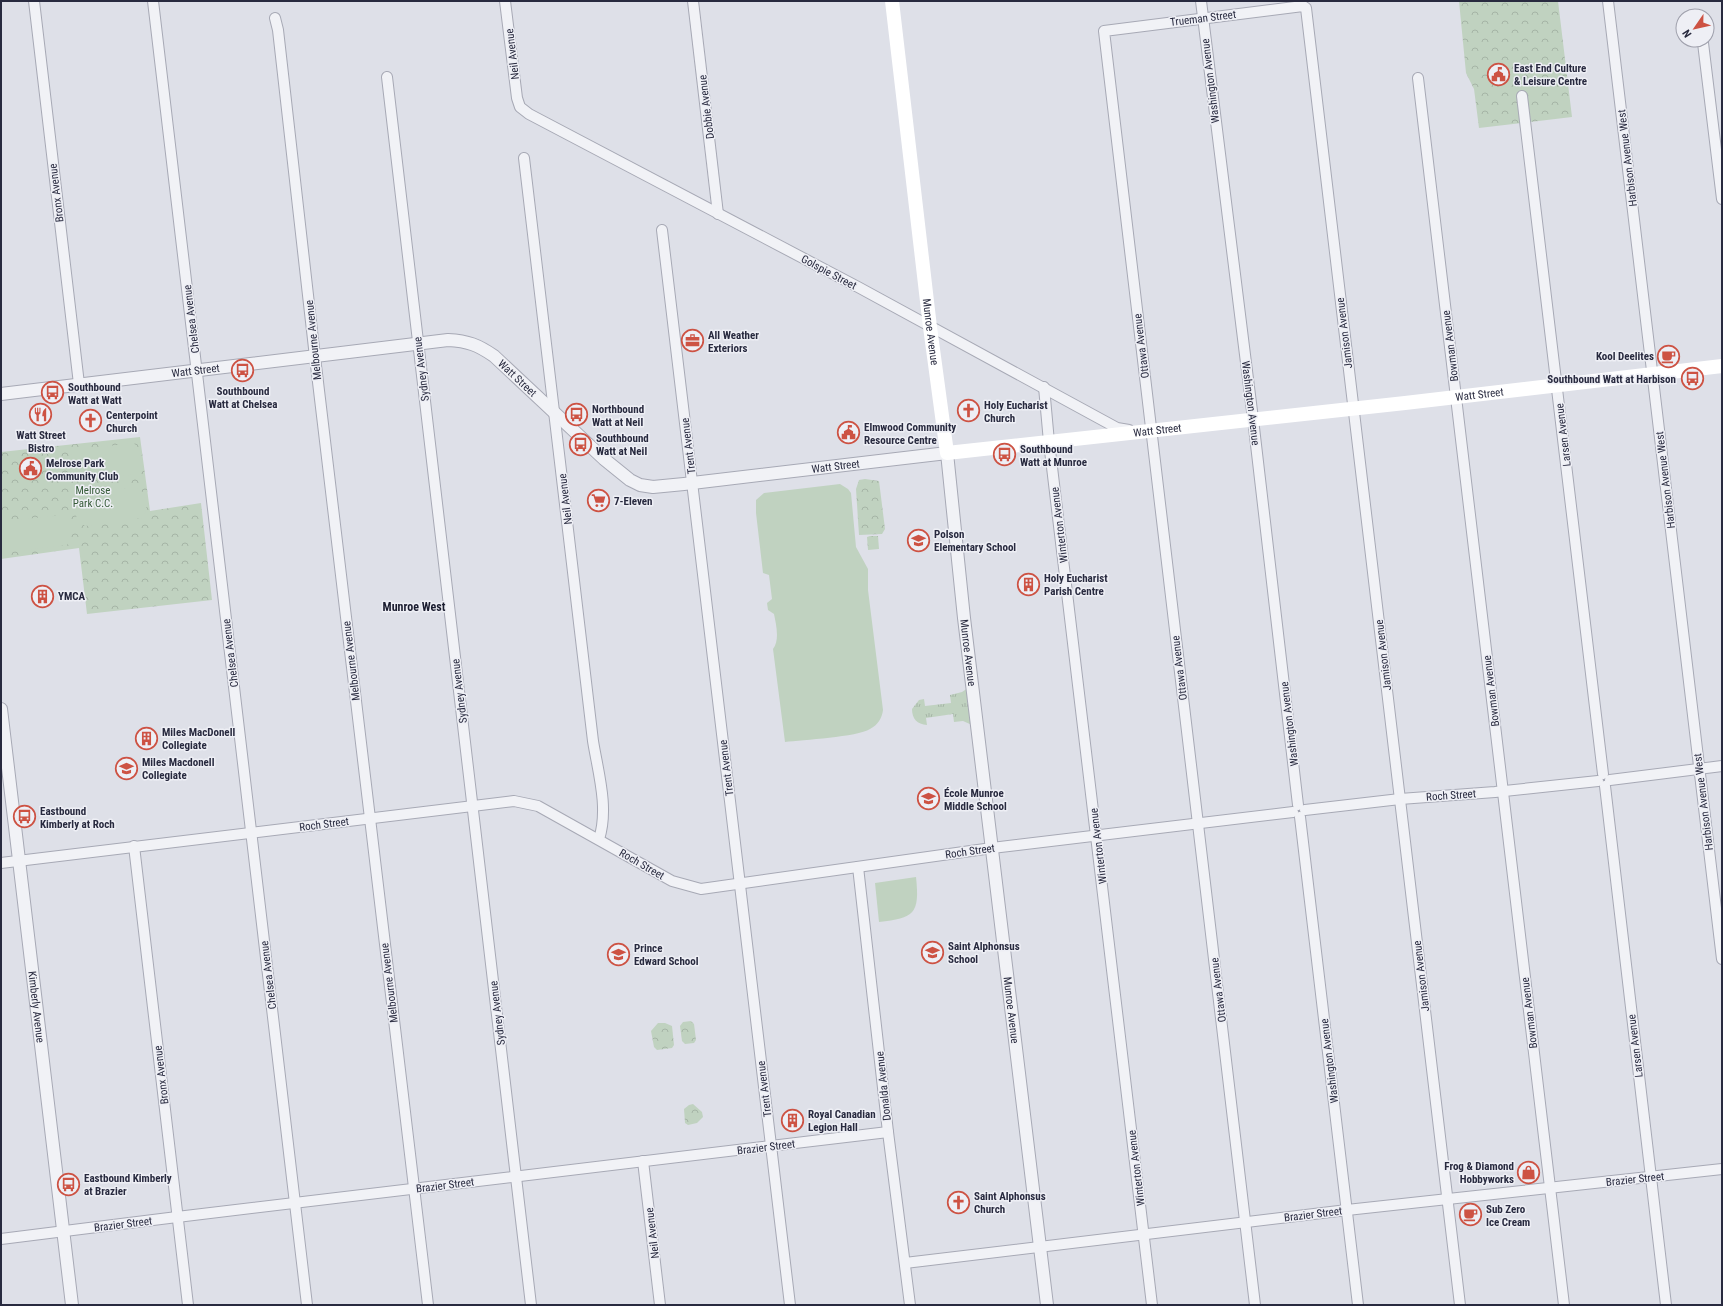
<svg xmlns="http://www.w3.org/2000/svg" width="1723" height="1306" font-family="'Roboto Condensed',sans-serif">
<defs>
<pattern id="grass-tufts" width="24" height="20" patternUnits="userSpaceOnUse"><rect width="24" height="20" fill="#c0d2c0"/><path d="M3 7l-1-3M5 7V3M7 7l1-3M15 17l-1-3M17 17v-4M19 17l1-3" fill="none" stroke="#a5b4a6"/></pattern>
<pattern id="park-crowns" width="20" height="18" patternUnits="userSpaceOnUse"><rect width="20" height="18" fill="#c0d2c0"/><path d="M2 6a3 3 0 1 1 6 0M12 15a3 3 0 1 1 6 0" fill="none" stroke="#a5b4a6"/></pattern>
</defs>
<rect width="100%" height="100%" fill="#dee0e8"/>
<path fill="url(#grass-tufts)" d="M 968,688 L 972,725 L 963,721 L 954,722 L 953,714 L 926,718 L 927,725 C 917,724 912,719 912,709 L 919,700 L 924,699 L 925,706 L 951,703 L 950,695 L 962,692 Z"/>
<g fill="url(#park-crowns)">
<polygon points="1459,1 1558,1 1572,117 1479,128 1474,89 1466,73"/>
<polygon points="140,437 150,511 201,503 212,600 87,614 79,548 1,559 1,452"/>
<polygon points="865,479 879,481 885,529 882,534 859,535 856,489 859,480"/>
<polygon points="870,536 878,536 879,549 868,550 867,537"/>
<polygon points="691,1021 694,1024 696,1040 694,1043 685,1044 682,1041 680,1026 683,1022"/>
<polygon points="658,1023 665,1023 672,1026 674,1045 672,1048 657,1050 654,1047 651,1031"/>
<polygon points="693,1104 702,1112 703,1117 697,1123 688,1125 685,1123 684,1109 689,1105"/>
</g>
<g fill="#c0d2c0">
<path d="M 133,443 C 142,448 144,466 137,474 L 79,481 L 72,476 C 69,467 67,455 76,450 Z"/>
<path d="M 840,484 L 848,489 L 851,493 L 856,547 L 868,569 L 868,590 L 883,710 C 882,718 878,725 870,729 C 857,737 803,740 785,742 L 773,649 C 780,640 776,624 774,614 L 768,610 L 767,603 L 772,599 L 769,575 L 763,573 L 756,513 L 756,500 L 764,493 Z"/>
<path d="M 135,487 C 147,490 150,510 142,518 L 85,526 L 77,520 C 75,510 72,498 84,493 Z"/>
<path d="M 63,515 C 72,520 74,537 67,545 L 9,552 L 2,547 L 1,525 L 6,521 Z"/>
<path d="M 916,877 C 920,914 914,918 879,922 L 875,883 Z"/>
</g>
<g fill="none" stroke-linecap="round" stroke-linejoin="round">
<defs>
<g id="minor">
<polyline points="34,1 79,384"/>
<polyline points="153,1 307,1305"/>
<polyline points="505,1 517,98 520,107 529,114 858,287 1117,428 1129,430"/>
<polyline points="693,1 718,214"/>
<polyline points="1201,1 1253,419 1298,805"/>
<polyline points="1608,1 1722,959"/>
<polyline points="275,18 278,30 315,357 428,1305"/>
<polyline points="1703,43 1722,199"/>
<polyline points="387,77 531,1305"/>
<polyline points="1418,78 1564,1305"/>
<polyline points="1522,96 1603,774"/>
<path d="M 524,158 L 593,741 C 598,772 609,808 599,839"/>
<polyline points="662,230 790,1305"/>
<polyline points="1044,387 1049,442 1152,1305"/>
<polyline points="1610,780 1722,766"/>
<polyline points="1605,786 1666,1305"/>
<polyline points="1305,810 1400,799 1495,792 1598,781"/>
<polyline points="1300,817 1358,1305"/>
<polyline points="134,846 188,1305"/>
<polyline points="1,863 514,801 538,806 672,881 701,889 992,848 1293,812"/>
<polyline points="858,867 888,1132 910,1305"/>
<polyline points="643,1161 660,1305"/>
<polyline points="1,1239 177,1217 888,1132"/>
<polyline points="905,1263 1347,1210 1722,1169"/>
<polyline points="1255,1305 1104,31 1303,6 1306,8 1460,1305"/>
</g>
<g id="tertiary">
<path id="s1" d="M 1,394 L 448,340 C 468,341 478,345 494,356 L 604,459 L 630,480 L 640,485 L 653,487 L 684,484 L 947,453 L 964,618 L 1047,1305"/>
<path id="s2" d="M 1,709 L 72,1305"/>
</g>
</defs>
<use href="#minor" stroke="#a7a9b5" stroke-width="12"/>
<use href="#tertiary" stroke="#a7a9b5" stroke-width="14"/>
<use href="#minor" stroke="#f1f2f6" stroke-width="10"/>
<use href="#tertiary" stroke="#f1f2f6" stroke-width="12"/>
<path stroke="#fff" stroke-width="14" id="s3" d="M 892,1 L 930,327 L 947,453 L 1405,403 L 1722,366"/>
</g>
<defs>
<symbol id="civic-ring" viewBox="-11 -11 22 22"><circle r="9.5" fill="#eeeff5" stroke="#cd5243" stroke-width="1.5"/><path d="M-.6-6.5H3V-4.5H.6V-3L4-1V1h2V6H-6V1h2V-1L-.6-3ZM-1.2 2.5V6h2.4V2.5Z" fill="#cd5243"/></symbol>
<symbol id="office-ring" viewBox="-11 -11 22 22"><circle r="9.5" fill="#eeeff5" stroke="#cd5243" stroke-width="1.5"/><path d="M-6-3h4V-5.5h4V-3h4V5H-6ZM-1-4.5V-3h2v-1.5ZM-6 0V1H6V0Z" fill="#cd5243"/></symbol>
<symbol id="cafe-ring" viewBox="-11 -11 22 22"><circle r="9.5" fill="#eeeff5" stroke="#cd5243" stroke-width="1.5"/><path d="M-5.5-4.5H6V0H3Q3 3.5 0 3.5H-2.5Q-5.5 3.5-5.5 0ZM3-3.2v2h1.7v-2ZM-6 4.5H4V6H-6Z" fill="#cd5243"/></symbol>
<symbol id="bus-ring" viewBox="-11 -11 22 22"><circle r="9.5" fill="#eeeff5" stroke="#cd5243" stroke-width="1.5"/><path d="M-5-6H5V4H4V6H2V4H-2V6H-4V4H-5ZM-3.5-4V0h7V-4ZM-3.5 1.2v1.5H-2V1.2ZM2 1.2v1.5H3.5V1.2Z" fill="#cd5243"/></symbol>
<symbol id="church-ring" viewBox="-11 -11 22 22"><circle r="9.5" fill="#eeeff5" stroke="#cd5243" stroke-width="1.5"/><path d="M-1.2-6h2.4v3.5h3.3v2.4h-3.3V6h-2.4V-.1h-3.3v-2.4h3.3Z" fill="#cd5243"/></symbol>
<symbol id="restaurant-ring" viewBox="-11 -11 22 22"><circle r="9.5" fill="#eeeff5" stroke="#cd5243" stroke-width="1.5"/><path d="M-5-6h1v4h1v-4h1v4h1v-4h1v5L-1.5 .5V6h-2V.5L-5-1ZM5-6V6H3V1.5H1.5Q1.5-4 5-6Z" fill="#cd5243"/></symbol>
<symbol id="supermarket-ring" viewBox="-11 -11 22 22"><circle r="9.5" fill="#eeeff5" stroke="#cd5243" stroke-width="1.5"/><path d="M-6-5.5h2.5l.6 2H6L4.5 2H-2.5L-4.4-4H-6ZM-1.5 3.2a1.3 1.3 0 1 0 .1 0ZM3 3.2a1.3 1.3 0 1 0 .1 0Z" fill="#cd5243"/></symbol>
<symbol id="school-ring" viewBox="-11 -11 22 22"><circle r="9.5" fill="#eeeff5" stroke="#cd5243" stroke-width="1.5"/><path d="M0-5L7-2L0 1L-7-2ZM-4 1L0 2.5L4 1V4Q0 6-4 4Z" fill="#cd5243"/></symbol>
<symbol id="building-ring" viewBox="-11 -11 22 22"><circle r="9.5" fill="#eeeff5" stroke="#cd5243" stroke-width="1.5"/><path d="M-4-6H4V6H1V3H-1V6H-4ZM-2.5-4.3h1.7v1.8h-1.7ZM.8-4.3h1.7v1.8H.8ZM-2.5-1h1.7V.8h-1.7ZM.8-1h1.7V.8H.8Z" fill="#cd5243"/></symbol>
<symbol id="shop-ring" viewBox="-11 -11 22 22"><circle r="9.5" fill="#eeeff5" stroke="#cd5243" stroke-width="1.5"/><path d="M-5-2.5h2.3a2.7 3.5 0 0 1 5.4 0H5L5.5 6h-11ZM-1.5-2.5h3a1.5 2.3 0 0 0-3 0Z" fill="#cd5243"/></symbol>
</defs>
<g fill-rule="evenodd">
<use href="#civic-ring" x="1486" y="62" width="25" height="25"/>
<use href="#office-ring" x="680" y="328" width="25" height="25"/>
<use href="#cafe-ring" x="1656" y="344" width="25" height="25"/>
<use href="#bus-ring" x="230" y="358" width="25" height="25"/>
<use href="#bus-ring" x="1680" y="366" width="25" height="25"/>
<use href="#bus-ring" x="40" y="380" width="25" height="25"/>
<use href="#church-ring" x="956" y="398" width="25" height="25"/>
<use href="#restaurant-ring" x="28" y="402" width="25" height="25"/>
<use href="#bus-ring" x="564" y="402" width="25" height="25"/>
<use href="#church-ring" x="78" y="408" width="25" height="25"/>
<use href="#civic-ring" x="836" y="420" width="25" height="25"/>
<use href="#bus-ring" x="568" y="432" width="25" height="25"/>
<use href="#bus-ring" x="992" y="442" width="25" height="25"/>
<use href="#civic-ring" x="18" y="456" width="25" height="25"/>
<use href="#supermarket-ring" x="586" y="488" width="25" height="25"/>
<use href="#school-ring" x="906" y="528" width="25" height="25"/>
<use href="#building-ring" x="1016" y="572" width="25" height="25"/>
<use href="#building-ring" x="30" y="584" width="25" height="25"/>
<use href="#building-ring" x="134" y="726" width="25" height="25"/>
<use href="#school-ring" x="114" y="756" width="25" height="25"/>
<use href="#school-ring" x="916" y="786" width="25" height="25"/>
<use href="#bus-ring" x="12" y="804" width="25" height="25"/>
<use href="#school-ring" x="920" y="940" width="25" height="25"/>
<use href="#school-ring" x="606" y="942" width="25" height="25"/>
<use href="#building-ring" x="780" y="1108" width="25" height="25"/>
<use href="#shop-ring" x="1516" y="1160" width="25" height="25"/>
<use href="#bus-ring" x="56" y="1172" width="25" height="25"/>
<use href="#church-ring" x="946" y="1190" width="25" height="25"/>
<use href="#cafe-ring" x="1458" y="1202" width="25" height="25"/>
</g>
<g text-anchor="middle" stroke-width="3" stroke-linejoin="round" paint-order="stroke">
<g font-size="11" fill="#282a3f" stroke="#eeeff5">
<text transform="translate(1203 18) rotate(-7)" y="4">Trueman Street</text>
<text transform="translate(512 54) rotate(-97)" y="4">Neil Avenue</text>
<text transform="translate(1210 81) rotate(-97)" y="4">Washington Avenue</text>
<text transform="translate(706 107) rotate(-97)" y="4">Dobbie Avenue</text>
<text transform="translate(1627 158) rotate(-97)" y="4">Harbison Avenue West</text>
<text transform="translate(56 193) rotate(-97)" y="4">Bronx Avenue</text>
<text transform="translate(829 272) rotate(28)" y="4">Golspie Street</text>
<text transform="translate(191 319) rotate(-97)" y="4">Chelsea Avenue</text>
<text dy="4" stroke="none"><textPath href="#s3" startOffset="333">Munroe Avenue</textPath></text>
<text transform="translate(1344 333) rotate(-97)" y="4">Jamison Avenue</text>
<text transform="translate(313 340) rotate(-96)" y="4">Melbourne Avenue</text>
<text transform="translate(1141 346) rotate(-97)" y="4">Ottawa Avenue</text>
<text transform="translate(1450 346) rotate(-97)" y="4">Bowman Avenue</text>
<text transform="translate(421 369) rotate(-97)" y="4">Sydney Avenue</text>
<text dy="4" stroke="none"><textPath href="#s1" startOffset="196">Watt Street</textPath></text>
<text dy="4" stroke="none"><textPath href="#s1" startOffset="532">Watt Street</textPath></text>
<text dy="4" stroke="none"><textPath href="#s3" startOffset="991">Watt Street</textPath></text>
<text transform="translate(1251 403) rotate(83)" y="4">Washington Avenue</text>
<text dy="4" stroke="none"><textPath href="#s3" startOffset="667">Watt Street</textPath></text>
<text transform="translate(1563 435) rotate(-97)" y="4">Larsen Avenue</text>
<text transform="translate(688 446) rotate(-97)" y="4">Trent Avenue</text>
<text dy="4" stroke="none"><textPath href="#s1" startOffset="892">Watt Street</textPath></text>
<text transform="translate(1665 480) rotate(-97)" y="4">Harbison Avenue West</text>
<text transform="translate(565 499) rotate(-97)" y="4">Neil Avenue</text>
<text transform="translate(1059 525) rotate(-97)" y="4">Winterton Avenue</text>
<text transform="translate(230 653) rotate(-97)" y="4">Chelsea Avenue</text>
<text dy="4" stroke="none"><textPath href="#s1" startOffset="1205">Munroe Avenue</textPath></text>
<text transform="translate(1383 655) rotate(-97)" y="4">Jamison Avenue</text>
<text transform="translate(351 661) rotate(-97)" y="4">Melbourne Avenue</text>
<text transform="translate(1179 668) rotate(-97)" y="4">Ottawa Avenue</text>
<text transform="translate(459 691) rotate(-97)" y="4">Sydney Avenue</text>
<text transform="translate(1491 691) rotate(-97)" y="4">Bowman Avenue</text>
<text transform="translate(1289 724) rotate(-97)" y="4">Washington Avenue</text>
<text transform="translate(726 768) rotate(-97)" y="4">Trent Avenue</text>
<text transform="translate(1451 795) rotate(-4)" y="4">Roch Street</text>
<text transform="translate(1703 802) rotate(-97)" y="4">Harbison Avenue West</text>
<text transform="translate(324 824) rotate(-7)" y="4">Roch Street</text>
<text transform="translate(1098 846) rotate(-97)" y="4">Winterton Avenue</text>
<text transform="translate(970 851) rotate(-8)" y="4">Roch Street</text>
<text transform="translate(642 864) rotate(30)" y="4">Roch Street</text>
<text transform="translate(268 975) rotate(-97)" y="4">Chelsea Avenue</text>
<text transform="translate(1421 976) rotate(-97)" y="4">Jamison Avenue</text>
<text transform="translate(389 983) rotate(-97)" y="4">Melbourne Avenue</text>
<text transform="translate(1218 990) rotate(-97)" y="4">Ottawa Avenue</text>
<text dy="4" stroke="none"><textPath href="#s2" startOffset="300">Kimberly Avenue</textPath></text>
<text dy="4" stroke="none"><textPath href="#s1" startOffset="1565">Munroe Avenue</textPath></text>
<text transform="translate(497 1013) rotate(-97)" y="4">Sydney Avenue</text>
<text transform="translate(1529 1013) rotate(-97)" y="4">Bowman Avenue</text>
<text transform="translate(1635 1046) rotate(-97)" y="4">Larsen Avenue</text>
<text transform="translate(1329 1061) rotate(-97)" y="4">Washington Avenue</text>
<text transform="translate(161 1075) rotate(-97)" y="4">Bronx Avenue</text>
<text transform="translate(883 1086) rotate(-96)" y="4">Donalda Avenue</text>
<text transform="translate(764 1089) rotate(-97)" y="4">Trent Avenue</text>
<text transform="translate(766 1147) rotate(-7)" y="4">Brazier Street</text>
<text transform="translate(1136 1168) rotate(-97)" y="4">Winterton Avenue</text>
<text transform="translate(1635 1179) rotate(-6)" y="4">Brazier Street</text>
<text transform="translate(445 1185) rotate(-7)" y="4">Brazier Street</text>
<text transform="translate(1313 1214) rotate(-7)" y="4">Brazier Street</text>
<text transform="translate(123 1224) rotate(-7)" y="4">Brazier Street</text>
<text transform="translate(652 1233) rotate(-97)" y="4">Neil Avenue</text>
</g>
<g font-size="11" font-weight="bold" fill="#282a3f" stroke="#eeeff5" text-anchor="start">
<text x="1514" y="72">East End Culture<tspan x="1514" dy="13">&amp; Leisure Centre</tspan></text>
<text x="708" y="339">All Weather<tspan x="708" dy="13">Exteriors</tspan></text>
<text x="1654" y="360" text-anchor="end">Kool Deelites</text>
<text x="1676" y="383" text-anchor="end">Southbound Watt at Harbison</text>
<text x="68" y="391">Southbound<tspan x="68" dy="13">Watt at Watt</tspan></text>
<text x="243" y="395" text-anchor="middle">Southbound<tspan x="243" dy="13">Watt at Chelsea</tspan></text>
<text x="984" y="409">Holy Eucharist<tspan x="984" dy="13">Church</tspan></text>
<text x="592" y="413">Northbound<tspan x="592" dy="13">Watt at Neil</tspan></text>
<text x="106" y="419">Centerpoint<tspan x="106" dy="13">Church</tspan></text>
<text x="864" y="431">Elmwood Community<tspan x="864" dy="13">Resource Centre</tspan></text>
<text x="41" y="439" text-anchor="middle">Watt Street<tspan x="41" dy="13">Bistro</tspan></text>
<text x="596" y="442">Southbound<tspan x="596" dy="13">Watt at Neil</tspan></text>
<text x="1020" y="453">Southbound<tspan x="1020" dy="13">Watt at Munroe</tspan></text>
<text x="46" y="467">Melrose Park<tspan x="46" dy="13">Community Club</tspan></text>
<text x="614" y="505">7-Eleven</text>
<text x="934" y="538">Polson<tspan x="934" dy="13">Elementary School</tspan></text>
<text x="1044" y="582">Holy Eucharist<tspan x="1044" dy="13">Parish Centre</tspan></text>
<text x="58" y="600">YMCA</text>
<text x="162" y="736">Miles MacDonell<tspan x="162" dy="13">Collegiate</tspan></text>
<text x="142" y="766">Miles Macdonell<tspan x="142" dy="13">Collegiate</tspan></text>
<text x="944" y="797">École Munroe<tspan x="944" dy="13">Middle School</tspan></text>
<text x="40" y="815">Eastbound<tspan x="40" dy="13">Kimberly at Roch</tspan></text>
<text x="948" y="950">Saint Alphonsus<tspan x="948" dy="13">School</tspan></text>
<text x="634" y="952">Prince<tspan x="634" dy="13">Edward School</tspan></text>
<text x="808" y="1118">Royal Canadian<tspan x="808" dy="13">Legion Hall</tspan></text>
<text x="1514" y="1170" text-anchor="end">Frog &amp; Diamond<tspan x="1514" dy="13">Hobbyworks</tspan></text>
<text x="84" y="1182">Eastbound Kimberly<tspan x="84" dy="13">at Brazier</tspan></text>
<text x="974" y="1200">Saint Alphonsus<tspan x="974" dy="13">Church</tspan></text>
<text x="1486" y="1213">Sub Zero<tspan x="1486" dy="13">Ice Cream</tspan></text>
</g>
<g font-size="11" fill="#355a37" stroke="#eeeff5">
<text x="93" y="494">Melrose<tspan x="93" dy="13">Park C.C.</tspan></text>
</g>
<g font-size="12" font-weight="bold" fill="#1a1c2f" stroke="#eeeff5">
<text x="414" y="611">Munroe West</text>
</g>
</g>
<rect width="1723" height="1306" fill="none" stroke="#282a3f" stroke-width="4"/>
<g transform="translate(1695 28) rotate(236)"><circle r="19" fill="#eeeff5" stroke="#9fa0ac"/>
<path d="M0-3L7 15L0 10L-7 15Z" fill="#cd5243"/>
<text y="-6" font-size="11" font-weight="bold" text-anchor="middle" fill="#282a3f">N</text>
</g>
</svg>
